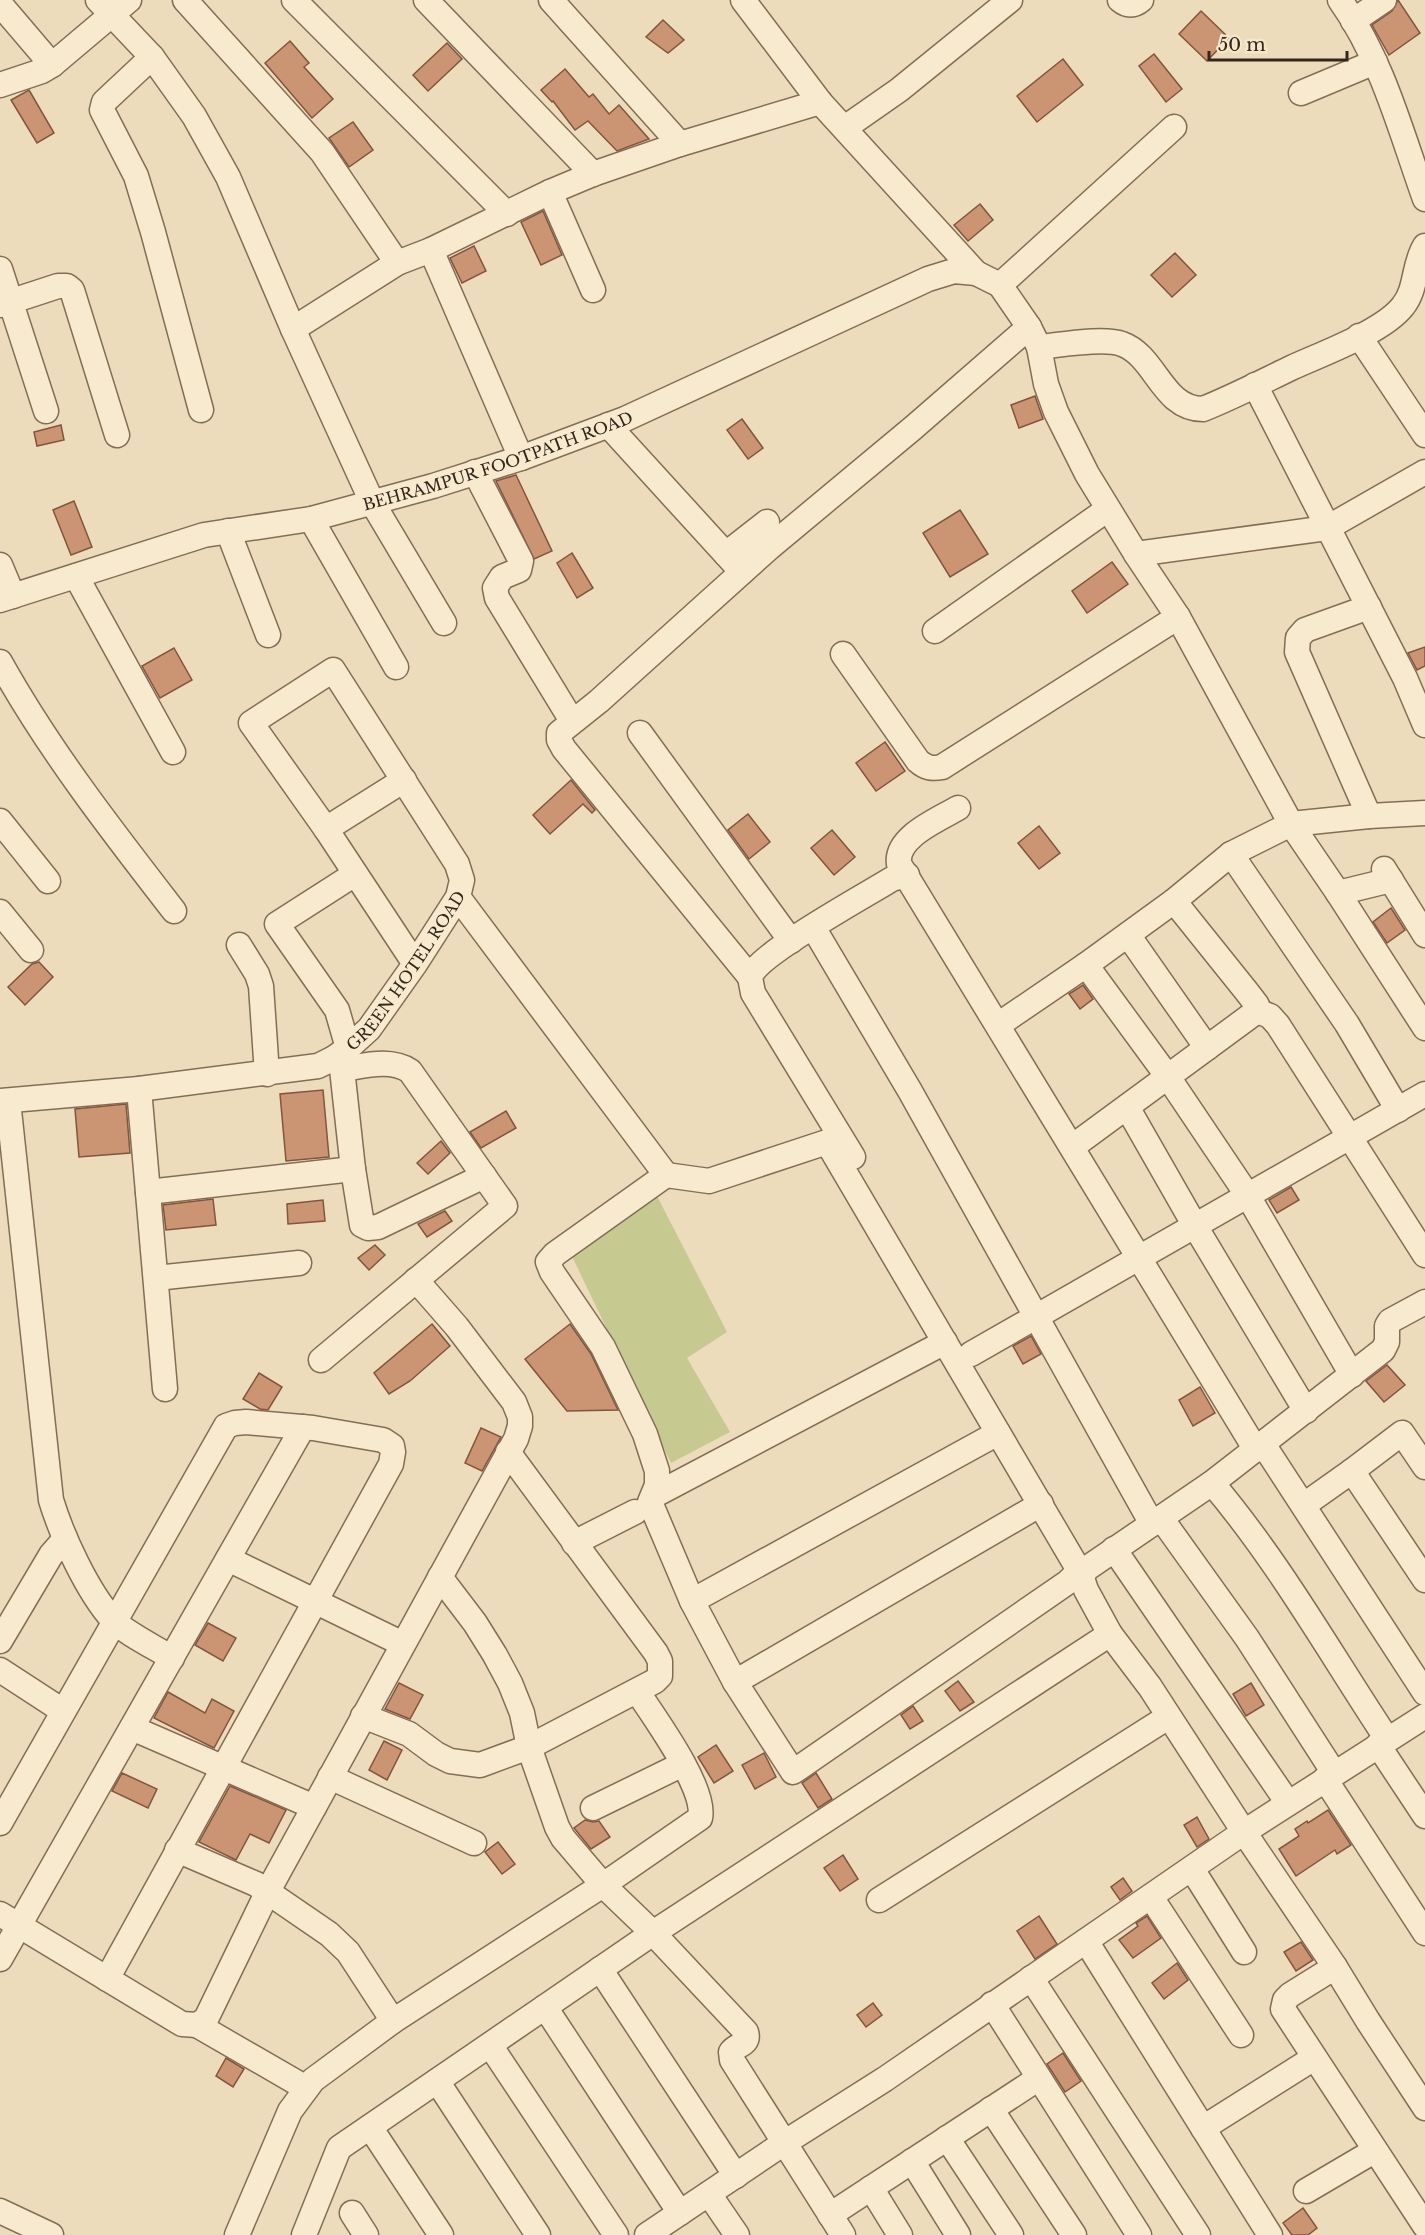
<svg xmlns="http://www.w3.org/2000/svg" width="1425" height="2235" font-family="'Libre Baskerville',serif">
<rect width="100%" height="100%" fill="#eddcbc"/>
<polygon fill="#c6ca91" points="657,1196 727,1332 687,1358 730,1432 671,1463 569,1250"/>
<g fill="#cb9472" stroke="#82553d" stroke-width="1.5">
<polygon points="1398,0 1420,33 1389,55 1372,25 1392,11"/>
<polygon points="1201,11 1229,38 1207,61 1179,34"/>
<polygon points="663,20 684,40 668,53 646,37"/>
<polygon points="290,41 309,63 304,67 333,99 312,118 265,63"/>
<polygon points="447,43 462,59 428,91 413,75"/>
<polygon points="1154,54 1182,89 1166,102 1139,66"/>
<polygon points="1063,59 1083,85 1037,122 1017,96"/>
<polygon points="565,69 589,97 593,94 609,114 619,105 649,139 617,151 588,121 575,130 553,101 552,102 541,90"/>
<polygon points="29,90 54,133 37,143 11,100"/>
<polygon points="353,122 373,150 349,167 329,138"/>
<polygon points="980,204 993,220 968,241 954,225"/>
<polygon points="543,211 562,255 541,265 521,222"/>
<polygon points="474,246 486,271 462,283 450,258"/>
<polygon points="1175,253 1196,275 1172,297 1151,275"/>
<polygon points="1035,396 1043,419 1019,428 1011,405"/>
<polygon points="742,419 763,448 748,459 727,430"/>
<polygon points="61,425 64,440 37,446 34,432"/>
<polygon points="516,475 552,551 534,559 496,481"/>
<polygon points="74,501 92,547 71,555 53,510"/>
<polygon points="960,510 988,554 950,577 923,533"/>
<polygon points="572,553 593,588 577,598 557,563"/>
<polygon points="1112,562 1128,584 1087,613 1072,591"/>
<polygon points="1425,647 1425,666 1417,670 1408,653"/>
<polygon points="174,648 192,680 160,698 142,666"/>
<polygon points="885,742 905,771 876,791 856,763"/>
<polygon points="571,780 595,810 592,813 583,804 550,834 533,815"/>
<polygon points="748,814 770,842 749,859 728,830"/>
<polygon points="1039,826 1060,853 1039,869 1018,843"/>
<polygon points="832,830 855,857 834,875 811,848"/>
<polygon points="1391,908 1405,930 1387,943 1373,922"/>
<polygon points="39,962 53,977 25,1005 8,987 32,964"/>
<polygon points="1083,985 1093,999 1080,1009 1069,994"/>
<polygon points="323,1090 329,1157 286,1161 280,1094"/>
<polygon points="126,1104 130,1153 79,1157 75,1109"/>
<polygon points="506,1111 516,1128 481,1148 470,1132"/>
<polygon points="441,1141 450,1153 428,1174 417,1163"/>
<polygon points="1291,1187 1299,1200 1277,1213 1269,1200"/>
<polygon points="213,1199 216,1225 166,1230 163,1205"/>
<polygon points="323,1200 325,1221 288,1224 287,1204"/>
<polygon points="445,1211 452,1221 427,1237 418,1224"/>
<polygon points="375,1245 385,1255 369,1270 358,1258"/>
<polygon points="432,1324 450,1346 410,1381 389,1394 374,1373"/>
<polygon points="570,1324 591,1354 618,1410 567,1411 525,1359"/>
<polygon points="1031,1336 1041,1354 1023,1364 1013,1346"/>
<polygon points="1387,1365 1405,1385 1384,1402 1366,1381"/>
<polygon points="259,1373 282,1387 268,1410 260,1409 243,1399"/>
<polygon points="1200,1387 1215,1413 1193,1426 1179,1400"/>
<polygon points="481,1428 501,1437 482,1471 465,1463"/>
<polygon points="208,1623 236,1638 223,1661 195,1645"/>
<polygon points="958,1681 974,1702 960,1711 945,1691"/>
<polygon points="399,1683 423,1695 410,1719 385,1709"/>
<polygon points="1251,1683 1264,1705 1246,1716 1233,1694"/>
<polygon points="168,1692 205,1713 212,1699 234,1711 214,1748 154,1718"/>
<polygon points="913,1706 923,1721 910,1729 901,1715"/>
<polygon points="384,1741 402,1750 387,1780 369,1770"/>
<polygon points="716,1745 733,1771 714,1783 698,1757"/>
<polygon points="764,1753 776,1777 755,1789 742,1765"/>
<polygon points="122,1773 157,1789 148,1808 112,1791"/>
<polygon points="816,1773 832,1799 818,1808 802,1783"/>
<polygon points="230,1786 286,1810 269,1843 250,1834 236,1860 199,1842"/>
<polygon points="1328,1810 1351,1845 1337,1854 1335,1850 1296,1876 1279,1849 1299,1836 1295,1829 1307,1821 1308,1823"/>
<polygon points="1197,1817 1209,1839 1197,1847 1184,1825"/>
<polygon points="585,1820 593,1822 599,1821 610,1837 591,1849 574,1828"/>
<polygon points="498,1842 515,1864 502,1874 485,1852"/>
<polygon points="843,1855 858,1879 840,1891 824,1868"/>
<polygon points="1123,1878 1132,1891 1120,1900 1111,1887"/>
<polygon points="1039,1916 1057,1944 1035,1959 1017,1931"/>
<polygon points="1147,1916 1161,1938 1133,1958 1119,1940 1138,1926 1136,1923"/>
<polygon points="1301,1942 1313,1960 1296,1971 1284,1952"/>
<polygon points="1177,1963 1188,1980 1164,1999 1152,1983"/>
<polygon points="873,2003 882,2015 866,2027 857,2015"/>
<polygon points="1063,2053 1081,2081 1065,2092 1047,2064"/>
<polygon points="226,2058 244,2069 233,2087 216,2076"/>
<polygon points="1303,2208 1317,2228 1308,2235 1292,2235 1283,2223"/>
</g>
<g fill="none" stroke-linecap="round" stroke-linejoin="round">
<defs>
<g id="minor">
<polyline points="98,0 152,57 194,116 228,177 293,329 372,502 444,623"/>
<polyline points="185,0 322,152 397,263"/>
<polyline points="294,0 507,214"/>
<polyline points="426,0 593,174"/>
<polyline points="551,0 680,144"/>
<polyline points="743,0 820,102 976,273 1000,285 1029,327 1039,347 1046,384 1056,412 1087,474 1136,554 1178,617 1291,824 1338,893 1425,1028"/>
<path d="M 1120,0 C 1127,6 1134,6 1141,0"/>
<path d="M 1340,0 C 1382,59 1401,132 1425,199"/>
<polyline points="0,4 52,65"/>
<polyline points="1353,21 1384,0"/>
<polyline points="152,57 104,102 102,110 136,176 153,232 201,410"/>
<polyline points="0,85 42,71 52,65 129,0"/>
<polyline points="1301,93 1375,62"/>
<polyline points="846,127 899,90 1010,0"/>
<polyline points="550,192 593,290"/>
<polyline points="431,250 521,458"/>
<polyline points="0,269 46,411"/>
<polyline points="1000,285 1174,127"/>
<polyline points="0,305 58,286 67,286 72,290 117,435"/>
<polyline points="293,329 397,263 431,250 550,192 593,174 680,144 820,102"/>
<polyline points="1359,336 1425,435"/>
<path d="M 1039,347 C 1060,345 1104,337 1122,344 C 1156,356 1162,409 1203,409 C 1233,397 1262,382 1291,368 C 1321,354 1383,332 1403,306 C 1417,289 1413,265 1425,246"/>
<polyline points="1255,385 1405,678 1425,725"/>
<polyline points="608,425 742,572"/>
<polyline points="475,472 521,561 519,570 502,577 495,588 497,598 572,721"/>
<polyline points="311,519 396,667"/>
<polyline points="228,531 268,635"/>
<polyline points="726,554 767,522"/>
<polyline points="1136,554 1327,528 1425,472"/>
<polyline points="0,565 13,596"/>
<polyline points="76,576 173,752"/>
<path id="s1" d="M 0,600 L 204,535 L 311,519 L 433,486 L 521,458 L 625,419 L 928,279 L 954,271 L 976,273"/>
<polyline points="1369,607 1305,630 1298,638 1297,652 1369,816"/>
<polyline points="935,631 1108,509"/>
<path d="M 843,654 L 918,761 C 926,768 932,769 942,767 L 1178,617"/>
<path d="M 0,662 C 49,750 112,831 174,911"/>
<polyline points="640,733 791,941"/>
<path d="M 958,808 C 938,820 895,837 899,864 L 1256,1450"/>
<polyline points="0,821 48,881"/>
<polyline points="326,829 404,780"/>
<polyline points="1231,854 1347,1024 1398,1110"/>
<polyline points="1384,869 1425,935"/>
<polyline points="1338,893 1391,880"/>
<polyline points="458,897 666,1175"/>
<polyline points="1174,901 1247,992 1257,1005 1257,1011"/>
<polyline points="0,912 31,950"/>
<polyline points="813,927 910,1091 1152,1524"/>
<polyline points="1128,935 1207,1048"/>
<polyline points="239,945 257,974 261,986 267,1074"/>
<polyline points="1086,965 1168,1077 1248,1196 1352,1375"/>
<polyline points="750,977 564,749 559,740 559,733 599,701 770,547 913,428 1029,327"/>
<polyline points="998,1025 1086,965 1174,901 1231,854 1291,824 1369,816 1425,813"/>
<polyline points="348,1048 337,1010 277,924 355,874"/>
<polyline points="334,1058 342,1069 353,1169 362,1225 368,1228 378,1227 484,1176"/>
<polyline points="139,1089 165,1389"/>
<path id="s2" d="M 0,1101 L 139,1089 L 318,1066 L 334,1058 L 348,1048 L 369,1029 L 415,964 L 458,897 L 462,880 L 457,864 L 333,670 L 251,723 L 326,829 L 415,964"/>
<path d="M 8,1101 L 51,1500 C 62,1536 87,1591 113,1620 C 124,1632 156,1648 172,1658"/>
<polyline points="1127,1107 1195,1226 1306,1411"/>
<polygon points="827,1142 1077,1567 1078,1572 1068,1582 793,1772 735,1682 692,1601 650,1502 657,1485 657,1471 645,1434 603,1347 552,1272 548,1262 555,1254 666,1175 709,1181"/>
<polyline points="1072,1147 1257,1011 1270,1016 1278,1025 1425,1255"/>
<path d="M 853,1157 L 753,993 L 750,977 C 758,954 866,895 892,879 L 907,875"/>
<polyline points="148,1192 353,1169"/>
<polyline points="156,1278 299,1263"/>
<polyline points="1425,1302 1390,1321 1387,1326 1387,1342 1383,1350 1212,1483 1086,1569 1082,1578 1086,1590 1110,1634 1150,1687 1244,1832 1335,1967 1368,2021 1425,2108"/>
<polyline points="971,1354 1425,1094"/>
<path d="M 321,1360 L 505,1206 L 410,1071 C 390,1058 364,1066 342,1069"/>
<polyline points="1263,1444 1425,1693"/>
<polyline points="1352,1471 1425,1580"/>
<path d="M 1212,1483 C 1279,1562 1330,1653 1387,1739"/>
<polyline points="655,1495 945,1342"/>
<polyline points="1304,1505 1352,1471 1402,1433 1425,1467"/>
<polyline points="1161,1518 1247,1638 1334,1773"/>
<polyline points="574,1543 635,1512"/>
<polyline points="1114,1549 1288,1803"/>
<polyline points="228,1559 403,1644"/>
<path d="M 440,1577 L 475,1623 L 495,1655 L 510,1683 L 522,1713 L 529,1747 L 557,1827 L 563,1838 L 603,1885 L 653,1933 L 746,2032 C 750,2045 737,2044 731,2052 L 732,2060 L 843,2235"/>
<polyline points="692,1601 998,1433"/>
<polyline points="0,1641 51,1555 65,1539"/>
<polyline points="0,1670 63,1711"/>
<polyline points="735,1682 1041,1504"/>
<polyline points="363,1716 409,1734 436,1754 450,1761 480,1765 529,1747 655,1681 660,1676 660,1661 656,1653 508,1452"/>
<polyline points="132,1728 314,1807"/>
<polyline points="1378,1745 1425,1816"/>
<polyline points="330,1777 474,1843"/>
<polyline points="1325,1779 1425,1933"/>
<polyline points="593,1808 683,1764"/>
<polyline points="0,1823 226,1426 235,1423 246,1422 313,1428 383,1440 392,1446 393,1452 391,1464 107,1979"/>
<polyline points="177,1850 256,1884 329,1934 348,1952 393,2021"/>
<polyline points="1192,1869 1244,1952"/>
<polyline points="1151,1897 1241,2035"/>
<polyline points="879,1900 1168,1717"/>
<polyline points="0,1914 182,2024 197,2025 206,2019 268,1891 516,1439 520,1426 520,1417 514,1402 457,1327 416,1280"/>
<polyline points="1086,1941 1270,2235"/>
<polyline points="0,1959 303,1427"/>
<polyline points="1335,1967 1290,1995 1285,2000 1283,2009 1425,2226"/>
<polyline points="600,1969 736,2176"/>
<polyline points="1031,1978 1198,2235"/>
<polyline points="992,2004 1139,2235"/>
<polyline points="545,2007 680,2213"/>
<polyline points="197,2025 306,2088"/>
<polyline points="490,2045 616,2235"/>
<polyline points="437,2081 538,2235"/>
<polyline points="991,2109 1074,2235"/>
<polyline points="370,2127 441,2235"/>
<polyline points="1203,2128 1314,2058"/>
<polyline points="947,2138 1011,2235"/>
<polyline points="912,2161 958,2235"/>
<polyline points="871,2188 900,2235"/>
<polyline points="1306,2191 1374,2151"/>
<polyline points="709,2194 737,2235"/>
<polyline points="0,2211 51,2235"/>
<polyline points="352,2213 366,2235"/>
<polyline points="830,2215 1039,2078"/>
<path d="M 237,2235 L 290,2111 L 313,2080 L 393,2021 L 603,1885 L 700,1818 C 707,1789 654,1717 637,1691"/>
<polyline points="304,2235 339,2148 653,1933 1110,1634"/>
<polyline points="647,2235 784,2143 885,2079 1244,1832 1425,1716"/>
</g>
</defs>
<use href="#minor" stroke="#846d56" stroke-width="27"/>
<use href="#minor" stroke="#f8eacf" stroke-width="24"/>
</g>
<g text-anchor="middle" stroke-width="4.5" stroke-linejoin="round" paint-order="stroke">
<g font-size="16" fill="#33261b" stroke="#f4e7cc">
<text dy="6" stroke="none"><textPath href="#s1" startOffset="518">BEHRAMPUR FOOTPATH ROAD</textPath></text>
<text dy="6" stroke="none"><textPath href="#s2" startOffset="452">GREEN HOTEL ROAD</textPath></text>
</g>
</g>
<path d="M1209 51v9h138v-9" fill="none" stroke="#33261b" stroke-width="3"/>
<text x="1218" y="51" font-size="18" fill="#33261b" stroke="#f4e7cc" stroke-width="4.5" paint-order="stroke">50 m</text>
</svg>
